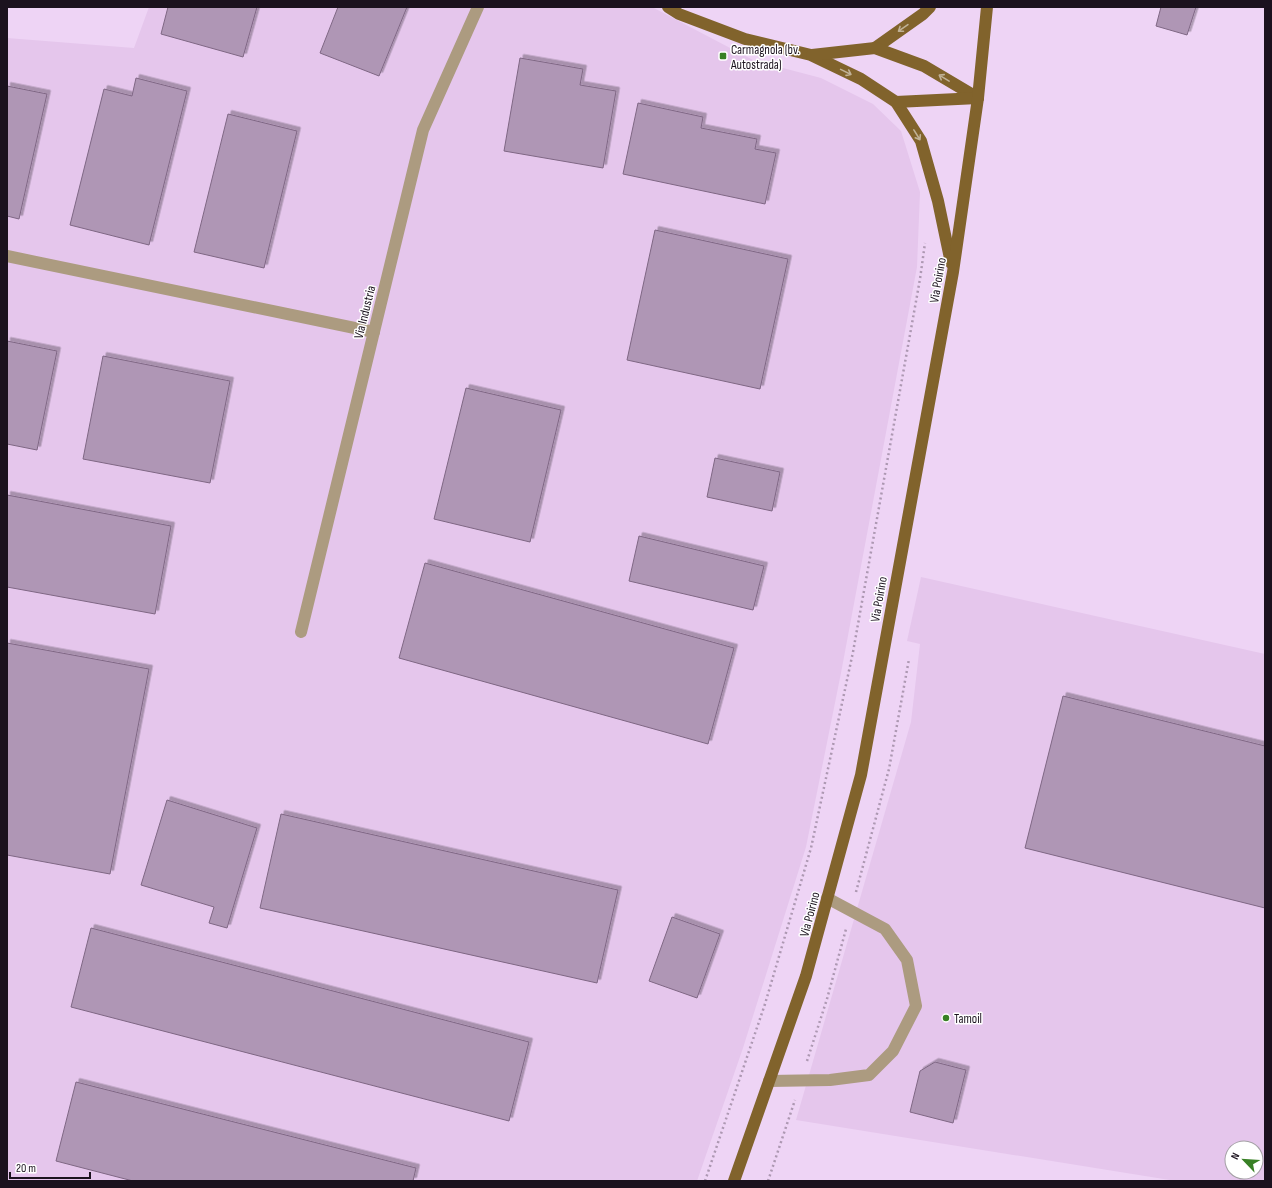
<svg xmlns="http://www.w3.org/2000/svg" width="1272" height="1188" font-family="'Sofia Sans Condensed',sans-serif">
<defs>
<filter id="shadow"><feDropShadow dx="3.5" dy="-3.5" stdDeviation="0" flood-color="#0004"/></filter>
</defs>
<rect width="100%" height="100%" fill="#eed4f5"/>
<g fill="#e5c6ec" fill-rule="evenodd">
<polygon points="149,7 652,7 753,60 821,78 873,104 901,131 920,192 917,267 841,673 806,847 743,1048 697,1181 7,1181 7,38 134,48"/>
<path d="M 921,577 L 1265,654 L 1265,1181 L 1176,1181 L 796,1120 L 911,722 L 920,644 L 907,641 ZM 1232,1148 L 1256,1148 L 1256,1172 L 1232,1172 Z"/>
</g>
<g fill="#af96b5" stroke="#7f6784" filter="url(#shadow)">
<polygon points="168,7 257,7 243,57 161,34"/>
<polygon points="338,7 407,7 379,76 320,53"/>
<polygon points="1161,7 1196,7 1187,35 1156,26"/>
<polygon points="520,58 583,69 580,85 616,91 603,168 504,151"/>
<polygon points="136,78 187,91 149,245 70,225 104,89 132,96"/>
<polygon points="7,86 47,94 19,219 7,216"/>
<polygon points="638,103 703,117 701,128 757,139 755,149 776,153 765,204 623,174"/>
<polygon points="228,114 297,131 264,268 194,252"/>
<polygon points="655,230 788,259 760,389 627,360"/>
<polygon points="7,341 57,351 37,450 7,444"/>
<polygon points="103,356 230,381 210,483 83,459"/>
<polygon points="466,388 561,410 530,542 434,519"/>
<polygon points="715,458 780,472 772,511 707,497"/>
<polygon points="7,495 171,526 155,614 7,587"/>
<polygon points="639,536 764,566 753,610 629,581"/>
<polygon points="425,563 734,648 708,744 399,658"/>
<polygon points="7,643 149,669 110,874 7,855"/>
<polygon points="1063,696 1265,746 1265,908 1025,848"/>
<polygon points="167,800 257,828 227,928 209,923 214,907 141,885"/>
<polygon points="281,814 618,890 597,983 260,908"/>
<polygon points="672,917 720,934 697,998 649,981"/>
<polygon points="91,928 529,1042 509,1121 71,1007"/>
<polygon points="935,1062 966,1070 953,1123 910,1112 920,1071"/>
<polygon points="76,1082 416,1168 413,1181 133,1181 56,1161"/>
</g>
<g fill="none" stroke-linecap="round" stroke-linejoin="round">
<g stroke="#ad98b2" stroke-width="2.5" stroke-dasharray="2 3" stroke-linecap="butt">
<polyline points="856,892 889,769 909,659"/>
<polyline points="807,1061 827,999 846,929"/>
<polyline points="705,1181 765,1004 811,848 853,652 920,279 925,243"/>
<polyline points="768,1181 795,1100"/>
</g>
<g stroke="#ac9b80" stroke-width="12">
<polyline points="7,256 374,332"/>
<polyline points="301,632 423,130 478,7"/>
<polyline points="769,1081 830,1080 869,1075 893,1051 916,1006 907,960 885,929 827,898"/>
</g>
<g stroke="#81632c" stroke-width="12">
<polyline points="668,7 679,14 745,39 811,55 861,79 896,102 921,141 938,201 951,263"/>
<polyline points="875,48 923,14 930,7"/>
<polyline points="812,55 875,48 924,66 978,98"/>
<polyline points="896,102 978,98"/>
<polyline points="734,1181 806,976 861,775 953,272 978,98 987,7"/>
</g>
</g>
<defs><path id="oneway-shaft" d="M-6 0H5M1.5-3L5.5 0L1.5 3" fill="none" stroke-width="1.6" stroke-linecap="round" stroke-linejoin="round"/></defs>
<g stroke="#c0b196">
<use href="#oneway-shaft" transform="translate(903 28) rotate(145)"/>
<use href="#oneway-shaft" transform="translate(846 72) rotate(26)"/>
<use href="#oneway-shaft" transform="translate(944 78) rotate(-149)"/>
<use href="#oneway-shaft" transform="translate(917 135) rotate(58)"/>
</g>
<g fill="#388025" stroke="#fff" stroke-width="1.5">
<rect x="719" y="52" width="8" height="8" rx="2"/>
<circle cx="946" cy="1018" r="4"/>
</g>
<g text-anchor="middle" stroke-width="3" stroke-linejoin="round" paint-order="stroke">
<g font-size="13" fill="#1b121e" stroke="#fff" text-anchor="start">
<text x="731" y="54">Carmagnola (bv.<tspan x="731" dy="15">Autostrada)</tspan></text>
<text x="954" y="1023">Tamoil</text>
</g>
<g font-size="13" fill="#1b121e" stroke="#fff">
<text transform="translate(937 280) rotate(-80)" y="5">Via Poirino</text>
<text transform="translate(364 312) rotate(-76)" y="5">Via Industria</text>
<text transform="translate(878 599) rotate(-80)" y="5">Via Poirino</text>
<text transform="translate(809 914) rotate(-75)" y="5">Via Poirino</text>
</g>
</g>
<rect width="1272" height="1188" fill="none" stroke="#1b121e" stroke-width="16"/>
<g transform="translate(1244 1160) rotate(295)"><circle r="19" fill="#ffffff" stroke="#a4a0a5"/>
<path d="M0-3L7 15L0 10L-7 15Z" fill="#388025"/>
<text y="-6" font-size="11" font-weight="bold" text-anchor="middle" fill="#1b121e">N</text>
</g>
<path d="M10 1172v6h80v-6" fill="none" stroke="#1b121e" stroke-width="2"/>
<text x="16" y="1172" font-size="12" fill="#1b121e" stroke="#ffffff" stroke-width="3" paint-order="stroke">20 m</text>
</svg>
